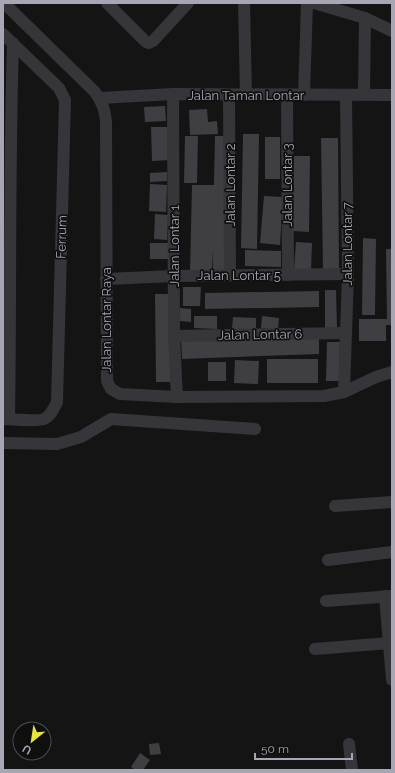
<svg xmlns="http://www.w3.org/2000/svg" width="395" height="773" font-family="Raleway,sans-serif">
<rect width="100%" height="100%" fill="#141415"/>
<g fill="#3f3e42">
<polygon points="165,106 166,121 145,122 144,107"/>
<polygon points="207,109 208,122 217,121 218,134 190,135 189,110"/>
<polygon points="151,127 172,127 172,160 152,161"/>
<polygon points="243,134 259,134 257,249 241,248"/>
<polygon points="185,136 198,136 197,183 184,183"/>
<polygon points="215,136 226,136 224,273 213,272 212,249 212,273 190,273 192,185 214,185"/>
<rect x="265" y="137" width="15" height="42"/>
<polygon points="321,138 338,138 339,269 323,269"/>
<polygon points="294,156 310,156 309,232 293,231"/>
<polygon points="167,172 167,181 150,182 150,173"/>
<polygon points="150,184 167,185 166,212 149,211"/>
<polygon points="264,196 283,197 280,245 260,243"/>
<polygon points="155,214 168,215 167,240 154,239"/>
<polygon points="363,238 376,239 375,315 362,315"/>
<polygon points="296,242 312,243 311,271 294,270"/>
<rect x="150" y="243" width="18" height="16"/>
<polygon points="386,249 392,249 392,325 386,325 386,341 359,341 359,319 387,319"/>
<polygon points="245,250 281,251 281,267 245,266"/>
<polygon points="183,287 201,287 200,306 183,306"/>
<polygon points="325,290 336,290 337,328 325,328"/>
<polygon points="319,291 319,307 205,309 205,293"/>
<polygon points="155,294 169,294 171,382 156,382"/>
<polygon points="180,308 191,309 191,322 180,321"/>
<polygon points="194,316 217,316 217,329 194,328"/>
<polygon points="262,316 279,318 278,330 261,328"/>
<polygon points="233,317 256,318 256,330 232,329"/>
<polygon points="319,334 319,354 182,359 181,339"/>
<polygon points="327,342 340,342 339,381 326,381"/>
<rect x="267" y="359" width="51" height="24"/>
<polygon points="235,360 259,361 258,384 234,383"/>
<rect x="208" y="362" width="18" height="19"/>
<polygon points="159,743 161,754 150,755 149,744"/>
<polygon points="140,753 150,760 143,770 135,770 131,767"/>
</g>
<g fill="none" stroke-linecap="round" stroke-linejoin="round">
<g stroke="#36353a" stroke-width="12">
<path d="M 4,3 L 95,92 C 102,101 105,110 106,121 L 107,381 L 111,389 L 120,394 L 177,397 L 324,396 L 344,392 L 376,377 L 392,372"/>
<polyline points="107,3 146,42 149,43 153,41 188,3"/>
<polyline points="244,3 246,95"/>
<polyline points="314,3 365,18 392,31"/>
<path d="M 3,34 L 59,88 L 65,100 L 57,402 C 54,408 51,416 44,419 C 38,422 11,419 3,419"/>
<polyline points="173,94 174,336 177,397"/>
<polyline points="229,95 230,275"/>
<polyline points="287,95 288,275"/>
<polyline points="304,95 307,3"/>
<polyline points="364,95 365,18"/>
<polyline points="100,98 173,94 392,95"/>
<polyline points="106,279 174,276 348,274"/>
<polyline points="174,336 346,333"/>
<polyline points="344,392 348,274 346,95"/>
<path d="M 9,419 C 11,294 9,168 13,43"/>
<polyline points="3,443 57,444 81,437 111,419 255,429"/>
<polyline points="335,506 392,502"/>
<polyline points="328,560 392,552"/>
<polyline points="385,596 392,680"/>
<polyline points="326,601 392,596"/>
<polyline points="315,649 389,643"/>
<polyline points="349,744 352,770"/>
</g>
</g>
<g text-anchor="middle" stroke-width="3.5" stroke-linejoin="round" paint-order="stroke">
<g font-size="13" fill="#a6a6b5" stroke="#0f0f10">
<text x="246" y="100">Jalan Taman Lontar</text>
<text transform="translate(230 185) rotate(-90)" y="5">Jalan Lontar 2</text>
<text transform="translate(287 185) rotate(-90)" y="5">Jalan Lontar 3</text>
<text transform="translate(61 237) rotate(-88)" y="5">Ferrum</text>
<text transform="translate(347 244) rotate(-90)" y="5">Jalan Lontar 7</text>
<text transform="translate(174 246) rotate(-90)" y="5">Jalan Lontar 1</text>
<text x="239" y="280">Jalan Lontar 5</text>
<text transform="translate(106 320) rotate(-90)" y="5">Jalan Lontar Raya</text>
<text transform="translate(260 334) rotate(-1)" y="5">Jalan Lontar 6</text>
</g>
</g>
<rect width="395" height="773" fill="none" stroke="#a6a6b5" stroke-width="8"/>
<g transform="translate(32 741) rotate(210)"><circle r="19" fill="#0f0f10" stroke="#4b4b52"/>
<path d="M0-3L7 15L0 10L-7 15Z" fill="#e7e43a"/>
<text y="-6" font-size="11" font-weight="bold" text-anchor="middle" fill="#a6a6b5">U</text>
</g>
<path d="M255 753v6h97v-6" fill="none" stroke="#a6a6b5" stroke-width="2"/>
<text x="261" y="753" font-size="12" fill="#a6a6b5" stroke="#0f0f10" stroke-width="3" paint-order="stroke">50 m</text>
</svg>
